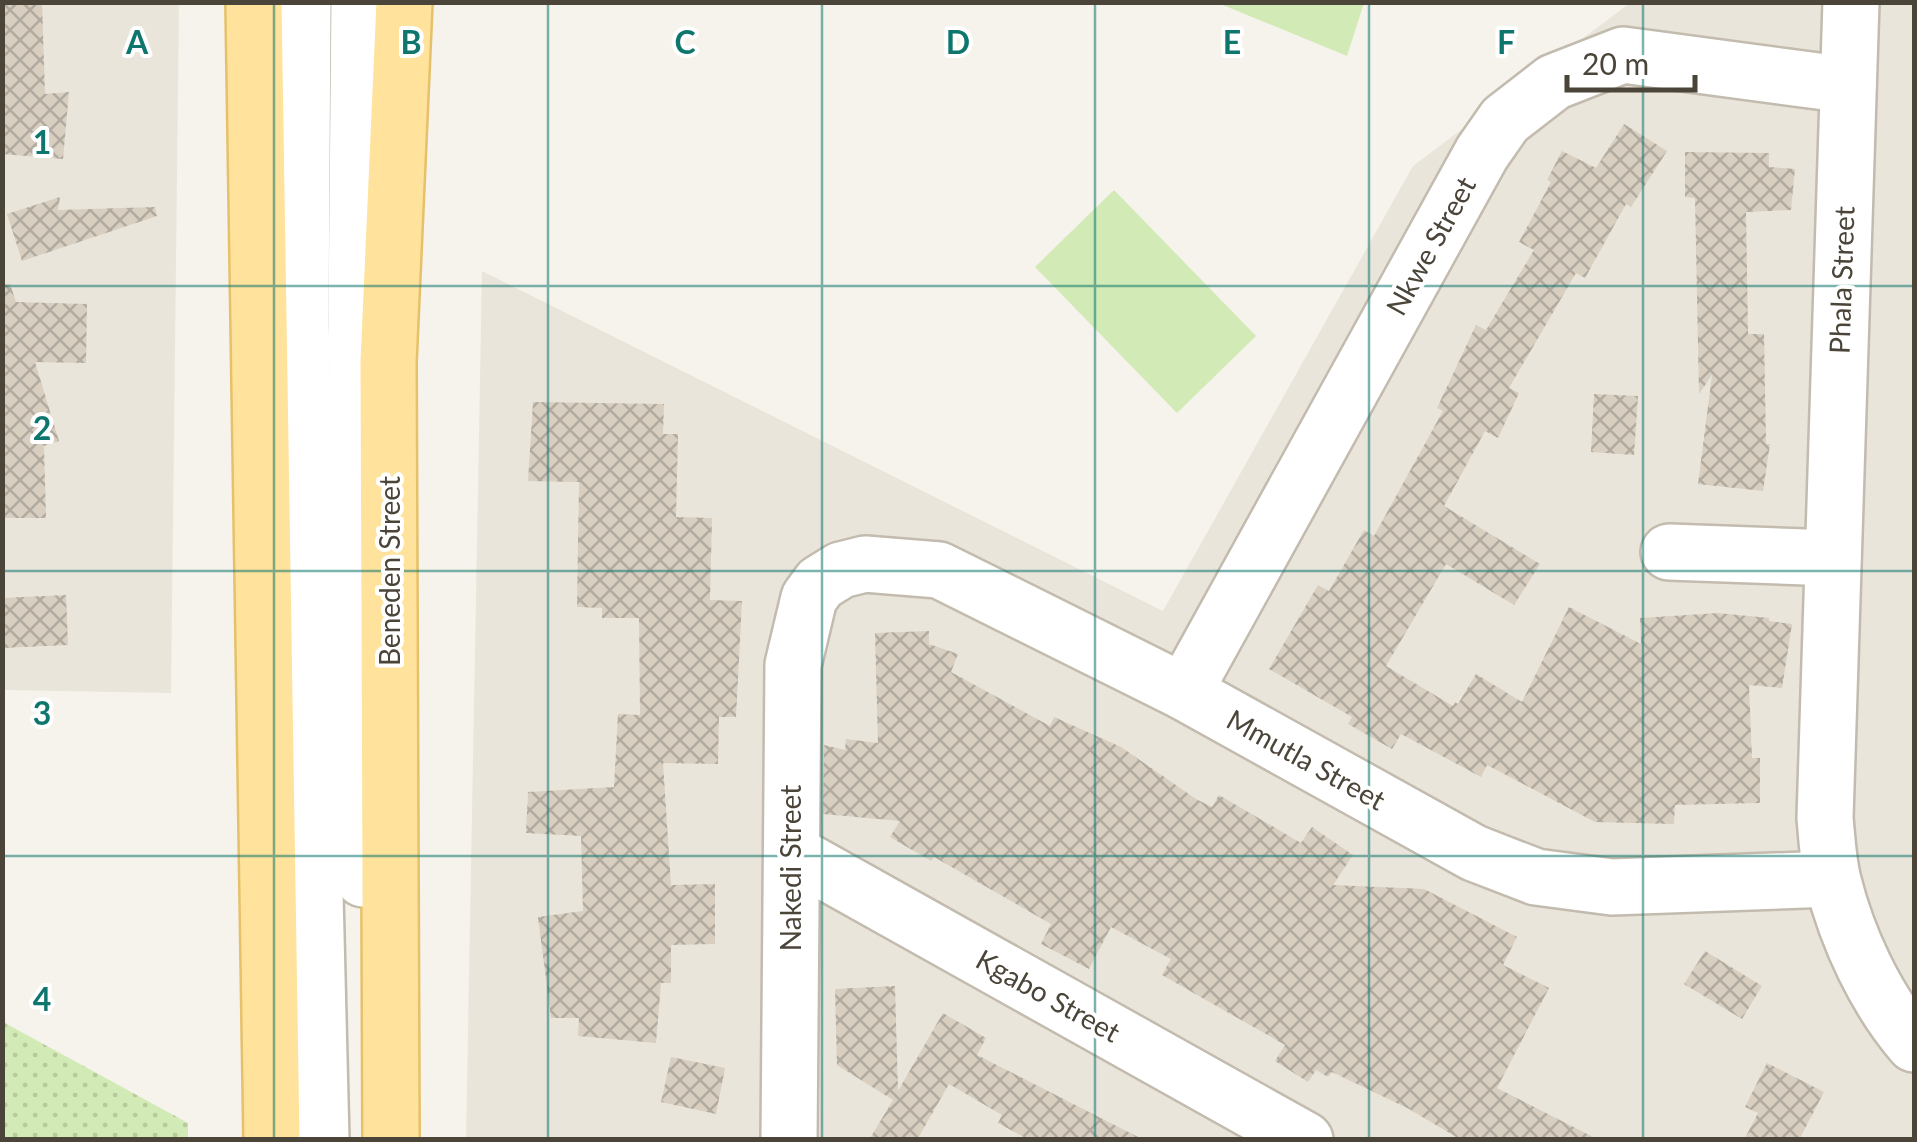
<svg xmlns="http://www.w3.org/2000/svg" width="1917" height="1142" font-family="Lato,sans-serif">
<defs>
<pattern id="grass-dots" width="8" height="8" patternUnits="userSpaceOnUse" patternTransform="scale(2.5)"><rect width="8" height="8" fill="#d2eab5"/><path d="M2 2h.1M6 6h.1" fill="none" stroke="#b6ca9c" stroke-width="1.8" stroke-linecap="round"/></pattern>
<pattern id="building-cross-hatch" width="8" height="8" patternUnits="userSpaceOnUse" patternTransform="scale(2.5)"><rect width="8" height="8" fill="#d8cfc1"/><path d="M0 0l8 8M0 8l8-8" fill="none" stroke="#b1aa9e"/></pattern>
</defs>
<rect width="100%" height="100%" fill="#f6f3ec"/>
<g fill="#eae5da">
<polygon points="3,3 179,3 171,693 3,690"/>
<polygon points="1630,3 1914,3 1914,1139 466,1140 482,271 1163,611 1413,166"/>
</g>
<polygon fill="url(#grass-dots)" points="3,1022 188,1123 188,1139 3,1139"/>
<g fill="#d2eab5">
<polygon points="1218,3 1364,3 1347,56"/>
<polygon points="1114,190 1256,336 1177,413 1035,267"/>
</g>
<g fill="url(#building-cross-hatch)">
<polygon points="2,2 42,2 45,94 69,92 63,159 2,154"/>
<polygon points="1624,124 1667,151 1631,207 1626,204 1585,278 1576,273 1509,388 1519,393 1498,438 1485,431 1444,506 1540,564 1514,605 1446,564 1386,666 1453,706 1455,702 1458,704 1476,674 1522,702 1569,607 1641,644 1640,618 1718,613 1769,618 1769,621 1792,624 1782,688 1749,685 1752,758 1760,758 1760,803 1675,805 1674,824 1595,822 1487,765 1481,777 1401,734 1392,749 1348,724 1352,717 1269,669 1318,585 1329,591 1364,530 1374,536 1443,411 1437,408 1476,325 1486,330 1534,250 1519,242 1551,182 1547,180 1562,151 1596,168"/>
<polygon points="1685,152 1769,153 1769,167 1795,169 1791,210 1746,212 1748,334 1764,334 1766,444 1770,444 1763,491 1698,484 1712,375 1699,394 1695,198 1685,197"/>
<polygon points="60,197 58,210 155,207 157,216 22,261 7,214"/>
<polygon points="10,284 16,302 87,304 86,363 35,362 59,441 44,446 46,518 2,518 2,285"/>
<polygon points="1594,394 1638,396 1634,455 1591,452"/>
<polygon points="533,402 664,404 663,434 678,434 676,517 712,518 710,600 742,601 736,717 719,717 718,764 663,763 671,885 715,884 715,944 671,945 671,983 661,983 656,1043 578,1036 579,1018 551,1018 538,917 583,911 581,836 526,833 528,792 614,787 618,714 640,715 639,618 602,618 602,608 577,607 579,482 528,481"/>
<polygon points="66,595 68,645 2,648 2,598"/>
<polygon points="929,631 929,644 958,654 951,672 1050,726 1054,717 1121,747 1196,799 1212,807 1219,795 1301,843 1312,827 1353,855 1333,885 1424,889 1517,937 1503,965 1549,988 1497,1088 1599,1140 1461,1140 1409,1109 1332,1072 1328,1077 1316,1070 1308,1082 1275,1061 1285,1045 1162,975 1171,959 1111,927 1089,969 1041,944 1051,924 934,857 931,861 890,837 900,821 823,814 824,745 845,750 846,739 878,743 875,633"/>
<polygon points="1705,951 1762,986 1742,1019 1684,984"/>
<polygon points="895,986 898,1091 943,1013 986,1038 977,1055 1144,1140 1029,1140 998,1123 1002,1115 949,1084 917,1140 869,1140 893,1100 837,1065 835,989"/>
<polygon points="671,1057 725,1068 716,1114 661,1102"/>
<polygon points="1767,1063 1824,1092 1799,1140 1744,1140 1758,1113 1745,1107"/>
</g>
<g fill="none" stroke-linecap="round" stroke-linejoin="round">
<defs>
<g id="minor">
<polyline points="303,2 301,319 321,1140"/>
<polyline points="359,2 356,313 363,879"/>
<path d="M 1851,2 L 1825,818 C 1827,839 1828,861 1833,881 C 1847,938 1876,1000 1914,1044"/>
<polyline points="1669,552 1833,558"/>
<polyline points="1184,692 1482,153 1505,120 1554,82 1623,55 1848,85"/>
<polyline points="792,853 1305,1140"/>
<polyline points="789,1140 793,665 809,598 820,583 841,570 865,564 939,570 1184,692 1474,853 1536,877 1612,887 1832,879"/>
</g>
<g id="major">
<polyline points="254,2 272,1140"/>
<polyline points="391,1140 388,362 404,2"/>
</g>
</defs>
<use href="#minor" stroke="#c2bbae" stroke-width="60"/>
<use href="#major" stroke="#e6c16a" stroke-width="60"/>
<use href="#minor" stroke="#fff" stroke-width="55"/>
<use href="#major" stroke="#ffe39c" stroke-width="55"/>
</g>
<path fill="none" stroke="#0f766e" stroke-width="2.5" stroke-opacity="0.55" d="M 274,2 L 274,1140M 548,2 L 548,1140M 822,2 L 822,1140M 1095,2 L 1095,1140M 1369,2 L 1369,1140M 1643,2 L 1643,1140M 2,286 L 1914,286M 2,571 L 1914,571M 2,856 L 1914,856"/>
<g text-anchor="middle" stroke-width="8" stroke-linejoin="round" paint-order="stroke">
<g font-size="28" fill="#4b4439" stroke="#fff">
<text transform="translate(1431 246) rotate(-61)" y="10">Nkwe Street</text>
<text transform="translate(1842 280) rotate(-88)" y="10">Phala Street</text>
<text transform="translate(390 571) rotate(-90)" y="10">Beneden Street</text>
<text transform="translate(1306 760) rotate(29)" y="10">Mmutla Street</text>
<text transform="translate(791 868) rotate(-90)" y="10">Nakedi Street</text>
<text transform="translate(1048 996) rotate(29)" y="10">Kgabo Street</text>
</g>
</g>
<g font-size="32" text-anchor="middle" font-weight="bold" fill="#0f766e" stroke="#fff" stroke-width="8" stroke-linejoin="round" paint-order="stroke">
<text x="137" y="54">A</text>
<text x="411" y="54">B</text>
<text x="685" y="54">C</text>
<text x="958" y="54">D</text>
<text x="1232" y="54">E</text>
<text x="1506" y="54">F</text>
<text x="42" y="154">1</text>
<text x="42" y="440">2</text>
<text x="42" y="725">3</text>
<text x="42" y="1011">4</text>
</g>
<rect width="1917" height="1142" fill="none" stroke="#4b4439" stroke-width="10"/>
<path d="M1567 75v15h128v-15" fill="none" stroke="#4b4439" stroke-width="5"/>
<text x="1582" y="75" font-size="30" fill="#4b4439" stroke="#ffffff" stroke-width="8" paint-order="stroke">20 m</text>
</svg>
